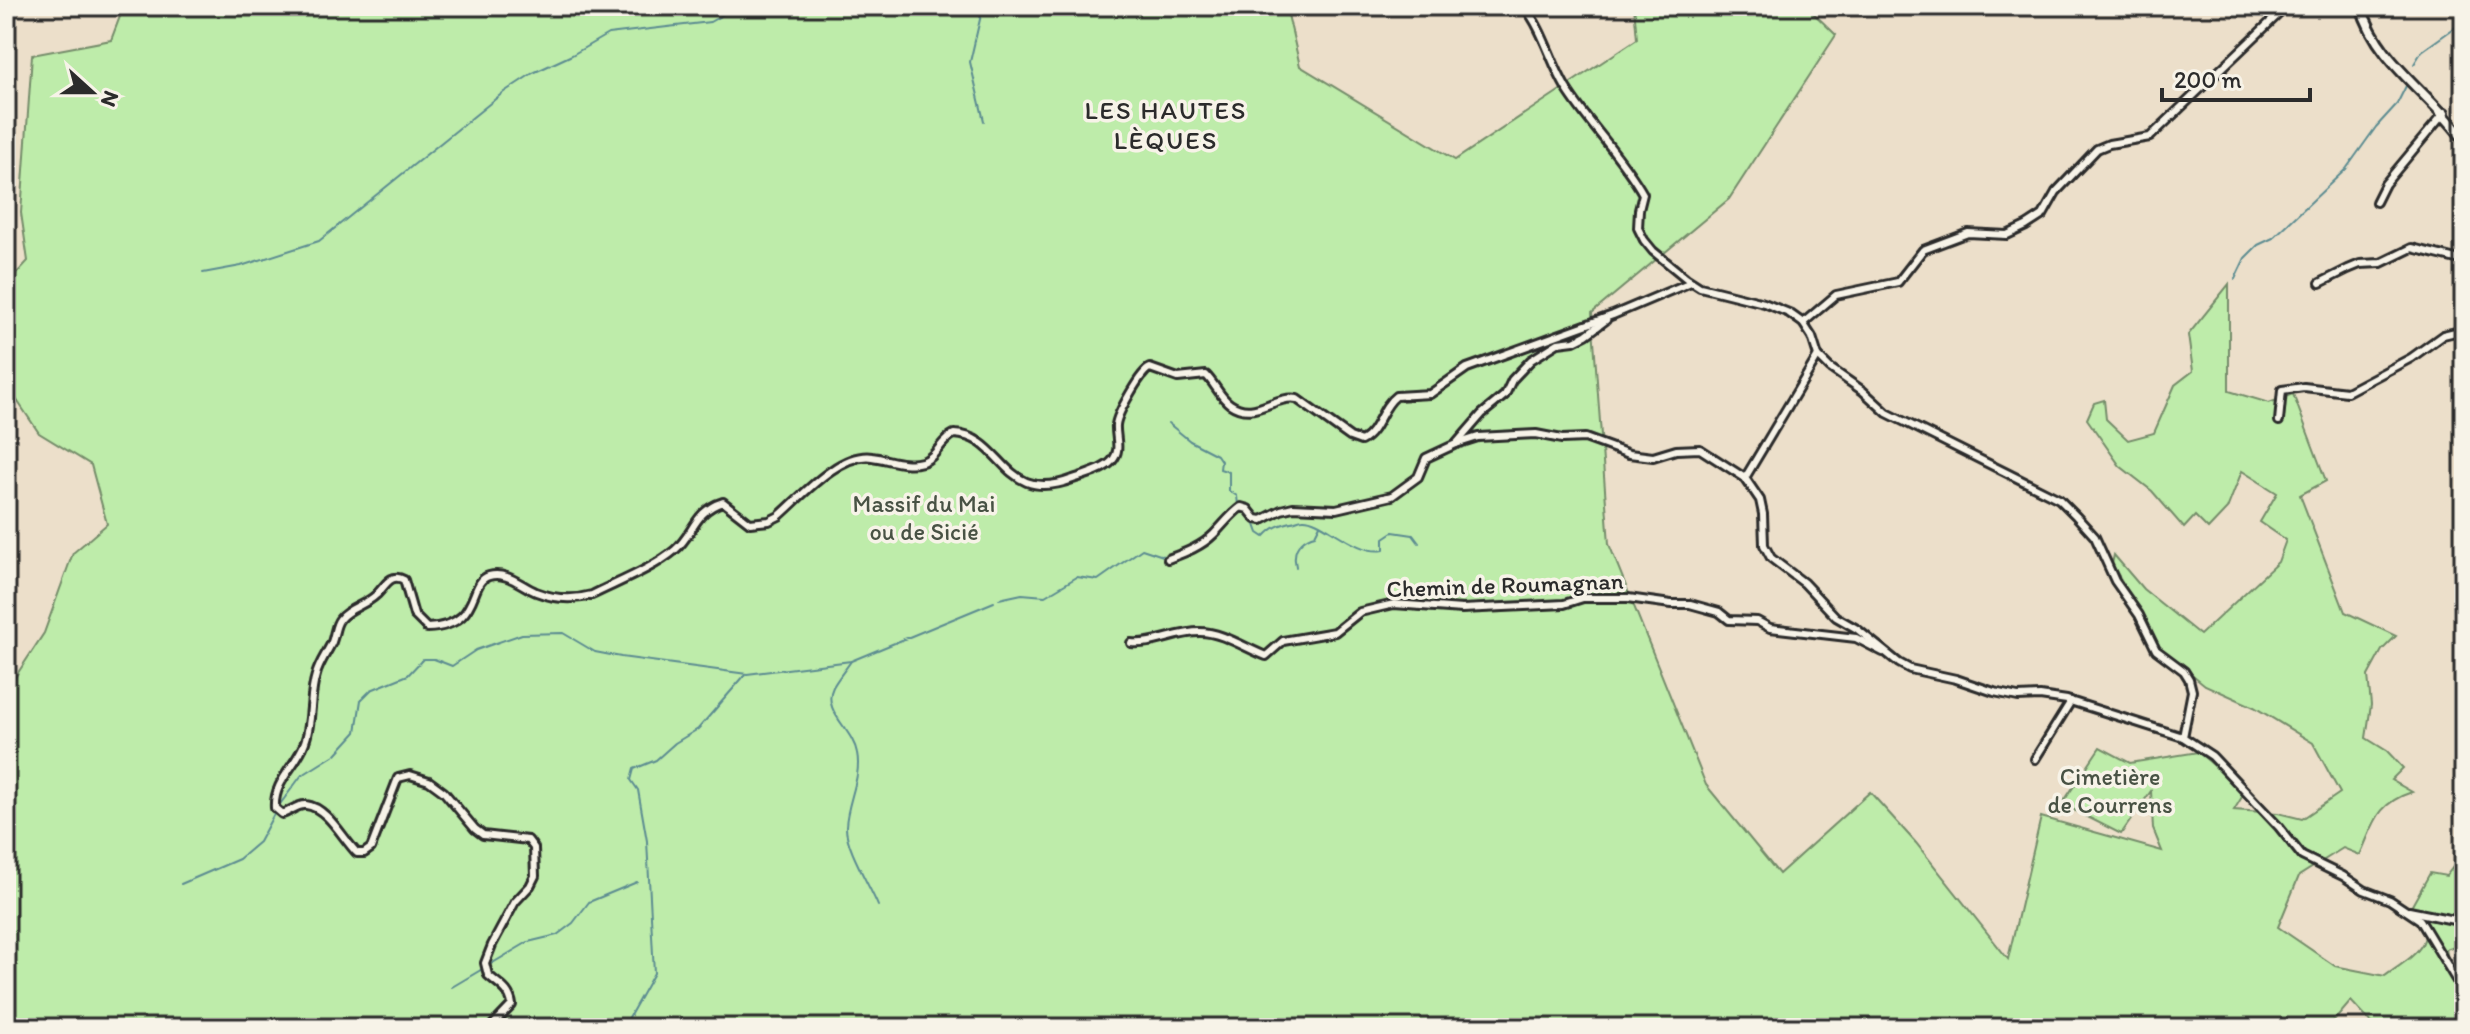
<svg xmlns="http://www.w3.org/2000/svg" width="2470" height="1034" font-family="Itim,sans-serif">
<rect width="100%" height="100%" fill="#ecdfca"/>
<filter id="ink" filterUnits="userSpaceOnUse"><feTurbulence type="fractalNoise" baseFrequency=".0125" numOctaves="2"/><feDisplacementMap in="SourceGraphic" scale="16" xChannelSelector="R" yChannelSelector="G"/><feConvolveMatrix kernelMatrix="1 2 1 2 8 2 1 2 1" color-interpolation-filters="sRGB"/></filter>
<g filter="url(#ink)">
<path fill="#beecaa" stroke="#748c6a" stroke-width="2" d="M 124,6 L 1286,6 L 1300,66 L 1455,160 L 1637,39 L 1634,6 L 1806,6 L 1836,35 L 1729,199 L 1592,313 L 1609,544 L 1706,785 L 1779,874 L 1870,792 L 1916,843 L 2008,959 L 2041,817 L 2162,851 L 2153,829 L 2151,791 L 2121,834 L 2062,804 L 2100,747 L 2130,763 L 2198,752 L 2245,792 L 2234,810 L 2278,813 L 2302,819 L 2340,793 L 2313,743 L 2254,707 L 2205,685 L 2161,649 L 2112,564 L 2114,555 L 2143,589 L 2200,635 L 2278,562 L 2286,540 L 2260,522 L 2277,493 L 2242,471 L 2227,509 L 2208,529 L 2195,516 L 2184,528 L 2152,491 L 2120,466 L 2087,419 L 2094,403 L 2104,400 L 2106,419 L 2128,440 L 2154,433 L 2175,385 L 2193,371 L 2188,335 L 2229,284 L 2229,391 L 2269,403 L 2293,394 L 2326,481 L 2300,495 L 2345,612 L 2396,636 L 2382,650 L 2368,676 L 2371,705 L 2366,738 L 2387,751 L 2403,768 L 2391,780 L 2412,792 C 2376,804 2375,822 2360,855 L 2343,848 L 2299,876 L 2278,927 L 2335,966 L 2385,976 C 2411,957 2445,940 2410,909 L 2430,873 L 2446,876 L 2453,867 L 2464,867 L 2464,943 L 2446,949 L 2451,978 L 2464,996 L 2464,1028 L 2376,1028 L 2351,1001 L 2328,1028 L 6,1028 L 6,691 L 44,633 L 73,553 L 107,524 L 91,465 L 39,433 L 6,384 L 6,285 L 28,261 L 21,213 L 32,55 L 111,40 Z"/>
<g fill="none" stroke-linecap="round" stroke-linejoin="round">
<g stroke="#5c8c91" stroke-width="2">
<polyline points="980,6 981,15 970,62 984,121"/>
<polyline points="2414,64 2422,51 2464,21"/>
<polyline points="203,273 241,266 319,241 504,92 533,73 572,55 608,34 710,22 738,6"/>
<polyline points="2235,279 2245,258 2258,245 2273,238 2346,169 2376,127 2397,104 2407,84"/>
<polyline points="1168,423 1190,441 1217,455 1221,461 1220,469 1229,472 1229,491 1237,496 1238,505"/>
<path d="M 1254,522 L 1258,533 L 1264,537 C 1273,527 1279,525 1291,522 C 1295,522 1299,519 1303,519 C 1321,517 1356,556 1384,550 L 1384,538 L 1393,532 L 1413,535 L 1419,543"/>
<path d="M 1296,567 C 1296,564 1294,560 1295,556 C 1295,545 1306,537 1315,535 L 1320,525"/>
<polyline points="999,599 1022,594 1045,596 1077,577 1098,580 1142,549 1163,556"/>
<path d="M 851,661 C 845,670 838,678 833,687 C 821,711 853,729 857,753 C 862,777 847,802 846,826 C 845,847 870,886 878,906"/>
<polyline points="278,807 301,776 336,754 356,732 361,700 371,690 408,675 423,659 434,659 452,666 476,650 522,634 563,633 595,652 621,657 747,674 851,661 994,602"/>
<polyline points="181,884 239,859 259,842 275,812"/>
<polyline points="452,987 528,942 557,935 573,923 589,902 637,882"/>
<polyline points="623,1028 654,973 647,841 638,790 631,780 634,769 656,760 675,743 698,729 745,675"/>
</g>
<defs>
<g id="minor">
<polyline points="1081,6 1087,6"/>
<path d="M 1524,6 C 1544,31 1550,61 1566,88 C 1589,125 1622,156 1643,194 L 1639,210 L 1638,228 L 1644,240 L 1653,251 L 1686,278 L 1700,287 L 1764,303 L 1789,313 L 1803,323 L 1812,337 L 1818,356 L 1830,368 L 1863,391 L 1887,413 L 2059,499 L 2076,516 L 2095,537 L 2115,581 L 2139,615 L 2156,650 L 2184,671 L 2189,679 L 2192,691 L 2183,737 L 2212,756 L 2279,827 L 2302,856 L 2343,876 L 2364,890 L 2390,900 L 2420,920 L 2464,993"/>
<polyline points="1701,6 1718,8 1731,6"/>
<polyline points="2376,202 2385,184 2445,112"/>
<polyline points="2320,283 2348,269 2360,264 2381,263 2412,248 2464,261"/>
<polyline points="1803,323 1836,295 1898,282 1923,250 1968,233 2007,235 2026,226 2043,215 2056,192 2097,149 2109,144 2150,137 2287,6"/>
<polyline points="2279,421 2282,390 2304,387 2347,392 2411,358 2443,335 2464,330"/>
<polyline points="1456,444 1478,437 1536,434 1562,439 1585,438 1629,454 1653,457 1676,450 1700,449 1745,478 1760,500 1763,514 1764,545 1771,558 1804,583 1836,617 1857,629 1899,663 1910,669 1956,679 1994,692 2018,697 2040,696 2067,700 2183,737"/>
<polyline points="1745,478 1818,356"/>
<path d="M 1168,559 C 1184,553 1201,547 1214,534 C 1223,525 1230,515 1241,507 L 1248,509 L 1256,519 L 1262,520 L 1281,510 L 1293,507 L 1336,509 L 1392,496 L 1418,477 L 1426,458 L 1456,444 L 1482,414 L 1505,395 L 1512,380 L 1531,360 L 1558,343 L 1574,341 L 1586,335 L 1606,320"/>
<path d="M 1131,643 C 1155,645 1176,632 1200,632 C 1222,632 1245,648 1266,656 L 1283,641 L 1335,632 L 1360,612 L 1394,604 L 1462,609 L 1564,604 L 1583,598 L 1628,598 L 1671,604 L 1690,604 L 1719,612 L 1729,620 L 1757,621 L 1770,628 L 1856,638 L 1883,652"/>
<polyline points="2035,759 2071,701"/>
<polyline points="2409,911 2464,922"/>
<path d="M 490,1028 L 512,1005 C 510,989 499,985 488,975 L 485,963 L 492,945 L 515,902 L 530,886 L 535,876 L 534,848 L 528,840 L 483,835 L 475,829 L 444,792 L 429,781 L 410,775 L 398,778 L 371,848 L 364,853 L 357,853 C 343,839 327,807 306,805 C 297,804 290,812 282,814 L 275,808 C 273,782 297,765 305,742 C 313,721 309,697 316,675 C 319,663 327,653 332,642 C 335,634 335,625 340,619 C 348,608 366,605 376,595 C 385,587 390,572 404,580 L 414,615 L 427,628 C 483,626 467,582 489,576 C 507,571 521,586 536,592 C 554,599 574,600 592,595 C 618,582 654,568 675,550 C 694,534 694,511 723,502 L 750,523 L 769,521 L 779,516 C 802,496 840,452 872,457 C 888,459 905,467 922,462 C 936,458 941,440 954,434 C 1005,436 1002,506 1073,479 C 1085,475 1104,470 1112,461 C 1122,450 1115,437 1116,425 C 1117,414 1141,371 1150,368 L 1178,378 L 1206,375 C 1215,384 1220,397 1230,404 C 1255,421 1273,395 1297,399 L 1350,437 L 1361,441 C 1379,432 1380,408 1396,396 L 1430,394 L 1467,368 L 1613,315 L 1691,282"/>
</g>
<path id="major" d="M 2361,6 C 2377,63 2432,94 2464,140"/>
</defs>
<use href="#minor" stroke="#2b2b2b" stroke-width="12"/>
<use href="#major" stroke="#2b2b2b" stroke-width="14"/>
<use href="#minor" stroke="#f7f3e8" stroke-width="6"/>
<use href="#major" stroke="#f7f3e8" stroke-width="8"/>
</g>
</g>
<g text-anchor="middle" stroke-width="7" stroke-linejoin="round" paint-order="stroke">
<g font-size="24" fill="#485244" stroke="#f7f3e8">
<text x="924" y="512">Massif du Mai<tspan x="924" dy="28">ou de Sicié</tspan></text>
<text x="2110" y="785">Cimetière<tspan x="2110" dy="28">de Courrens</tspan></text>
</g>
<g font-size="24" fill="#2b2b2b" stroke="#f7f3e8">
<text transform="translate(1505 585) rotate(-2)" y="8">Chemin de Roumagnan</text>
</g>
<g font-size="26" letter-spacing="2" fill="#2b2b2b" stroke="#f7f3e8">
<text x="1166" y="119">LES HAUTES<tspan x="1166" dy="30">LÈQUES</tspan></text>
</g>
</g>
<rect width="2470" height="1034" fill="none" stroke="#f7f3e8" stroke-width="32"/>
<rect x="16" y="16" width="2438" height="1002" fill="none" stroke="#2b2b2b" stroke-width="3" filter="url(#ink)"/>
<g transform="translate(92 92) rotate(111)" stroke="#f7f3e8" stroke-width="6" paint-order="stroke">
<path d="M0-6L14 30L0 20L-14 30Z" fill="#2b2b2b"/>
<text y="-12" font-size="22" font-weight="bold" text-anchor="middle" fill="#2b2b2b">N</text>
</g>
<path d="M2162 88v12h148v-12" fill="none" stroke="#2b2b2b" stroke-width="4"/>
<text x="2174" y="88" font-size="24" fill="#2b2b2b" stroke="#f7f3e8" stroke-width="6" paint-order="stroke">200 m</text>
</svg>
